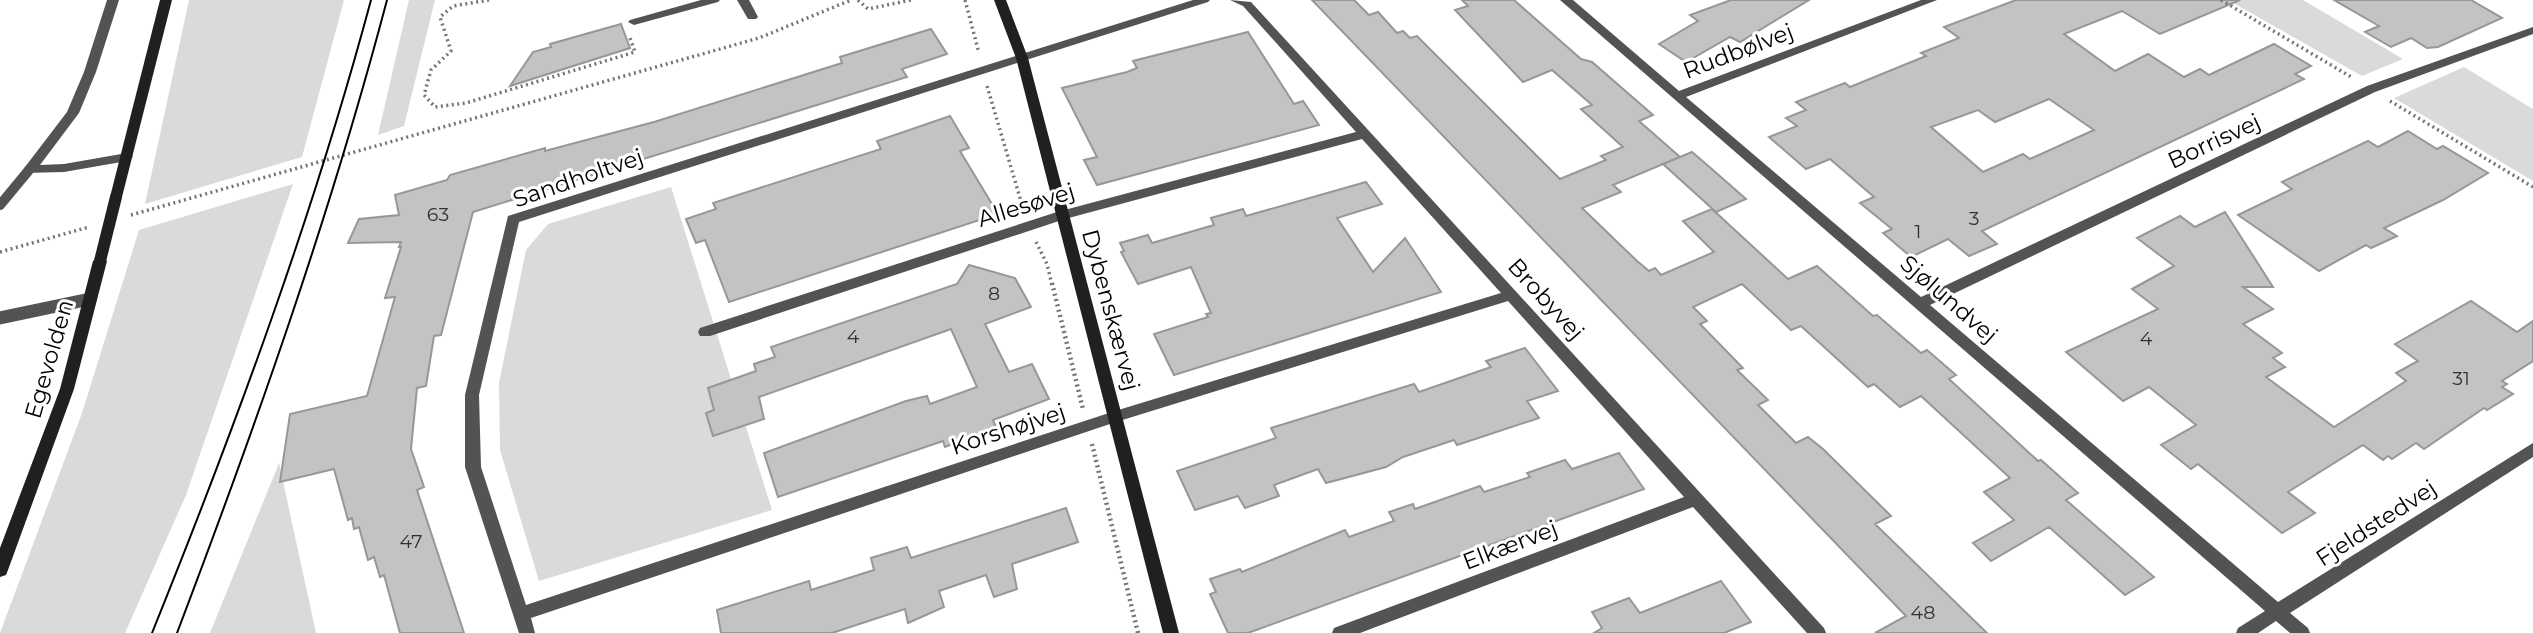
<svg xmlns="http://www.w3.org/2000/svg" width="2533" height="633" font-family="Montserrat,sans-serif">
<rect width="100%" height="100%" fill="#fff"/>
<g fill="#dadada">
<polygon points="189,0 344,0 302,157 145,204"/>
<polygon points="409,0 435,0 404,126 378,135"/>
<polygon points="2228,0 2303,0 2403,59 2362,76"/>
<polygon points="2464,67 2533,109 2533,181 2394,98"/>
<polygon points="293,184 186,495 125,633 0,633 82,413 139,230"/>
<polygon points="671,187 772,510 539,581 500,450 499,383 526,250 548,224"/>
<polygon points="279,463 316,633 210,633"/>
</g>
<g fill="#c3c3c3" stroke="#979797" stroke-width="2" fill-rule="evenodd">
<polygon points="1312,0 1354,0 1369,15 1378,12 1397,33 1403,31 1410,38 1417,36 1560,179 1606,160 1601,156 1623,147 1581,109 1592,105 1552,70 1523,82 1455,10 1468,6 1462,0 1514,0 1581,59 1592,62 1653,115 1639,121 1680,157 1613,185 1621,192 1582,208 1637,261 1649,271 1655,268 1661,275 1714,252 1683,221 1712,209 1788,279 1817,266 1873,316 1877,315 1921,353 1927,350 1956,375 1949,379 2038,461 2041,460 2078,493 2066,500 2154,577 2125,595 2049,527 1991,561 1973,543 2014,520 1984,492 2010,478 1921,396 1900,407 1874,384 1868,387 1801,326 1791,330 1742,284 1693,307 1707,321 1700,324 1743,368 1737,370 1768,400 1758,405 1796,443 1808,437 1823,449 1891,516 1875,524 1987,633 1875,633 1906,616"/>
<polygon points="1731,0 1809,0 1740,42 1730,37 1686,62 1659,44 1698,21 1690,15"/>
<path d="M 2016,0 L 2240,0 L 2160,34 L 2122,11 L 2064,34 L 2115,71 L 2148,54 L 2184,77 L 2200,69 L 2209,75 L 2274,44 L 2311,66 L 2295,74 L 2304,79 L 1982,231 L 1997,244 L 1969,256 L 1948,239 L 1911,257 L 1883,233 L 1892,229 L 1860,203 L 1874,197 L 1830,159 L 1806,169 L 1769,137 L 1797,126 L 1786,118 L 1806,110 L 1796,102 L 1845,83 L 1850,87 L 1926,56 L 1921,53 L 1959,38 L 1944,27 ZM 2049,99 L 2094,130 L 2030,159 L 2023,154 L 1983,172 L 1931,127 L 1978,110 L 1995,122 Z"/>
<polygon points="2334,0 2471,0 2502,18 2438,47 2427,48 2411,38 2391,47 2365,32 2379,26"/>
<polygon points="621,24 630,48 510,86 533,52 551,47 550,44"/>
<polygon points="931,29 947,54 902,69 907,77 473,212 441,335 434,336 426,386 417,388 411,449 424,487 417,490 464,633 400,633 384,575 380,577 374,557 368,560 359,527 354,529 352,518 348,520 334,469 280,482 290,414 367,396 395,297 385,298 401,247 399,247 401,242 348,243 359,219 399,215 395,195 447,180 450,175 545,148 545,151 654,122 842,63 840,57"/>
<polygon points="1248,32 1294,104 1303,101 1319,125 1097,185 1084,160 1097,157 1062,88 1127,72 1137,68 1133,61"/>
<polygon points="950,116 969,148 960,151 998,214 729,302 705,240 696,243 686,219 716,209 713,203 881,149 877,141"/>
<polygon points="2408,131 2437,149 2443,146 2488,173 2443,200 2384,228 2397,236 2371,248 2366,245 2319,271 2238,215 2292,189 2282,182 2368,141 2378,147"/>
<polygon points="1692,152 1706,164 1746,199 1716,212 1663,164"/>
<polygon points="1366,182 1382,204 1337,218 1373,272 1405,238 1441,292 1174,375 1154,334 1208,317 1206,314 1211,313 1191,267 1138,284 1121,252 1124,251 1120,243 1148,235 1152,243 1214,225 1211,218 1243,209 1246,216"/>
<polygon points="2225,212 2273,287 2243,287 2273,309 2243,324 2282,353 2273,358 2285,367 2266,377 2334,427 2406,381 2396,373 2418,361 2395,344 2471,301 2517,332 2533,321 2533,361 2502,381 2507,384 2502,387 2513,394 2487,410 2484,408 2424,449 2416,443 2392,459 2388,456 2383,460 2363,445 2288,492 2315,513 2282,533 2198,464 2191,469 2161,445 2196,425 2149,387 2123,401 2066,352 2158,309 2132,289 2174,266 2137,238 2180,216 2195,227"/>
<polygon points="969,265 1015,278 1031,307 985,324 1009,372 1032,364 1049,399 993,420 996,427 945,447 943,441 778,497 764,453 906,401 927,396 930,404 977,387 951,329 759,397 764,419 713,436 706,413 714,410 708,388 756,371 754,364 775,357 771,347 957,284"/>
<polygon points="1525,348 1558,391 1527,401 1539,418 1457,445 1454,440 1403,457 1386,467 1326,483 1318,469 1274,485 1279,496 1245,508 1238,496 1195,510 1177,471 1276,438 1271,428 1414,384 1419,392 1491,367 1486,361"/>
<polygon points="1619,453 1644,489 1248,633 1228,633 1210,594 1216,592 1210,579 1240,569 1242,572 1345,530 1349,537 1394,521 1389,512 1413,504 1415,509 1480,486 1484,492 1530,477 1527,473 1565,460 1572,469"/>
<polygon points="1066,508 1078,542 1012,564 1017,589 994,597 986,575 939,591 944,607 908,623 905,609 832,633 721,633 717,610 809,581 811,590 874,570 871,558 907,547 911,558"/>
<polygon points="1721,581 1751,622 1724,633 1594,633 1602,628 1592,612 1629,598 1640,613"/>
</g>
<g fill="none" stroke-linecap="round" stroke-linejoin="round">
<g stroke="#757575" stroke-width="3.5" stroke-dasharray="2 3.5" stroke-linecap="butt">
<polyline points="489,0 453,6 440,17 451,51 431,70 424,95 435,107 466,103 635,52 630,38"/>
<polyline points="858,0 868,9 911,0"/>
<polyline points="965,0 979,53"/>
<polyline points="2221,0 2353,78"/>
<polyline points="987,86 1023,208"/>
<polyline points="2390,101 2533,187"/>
<polyline points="131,215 759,38 851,0"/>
<polyline points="1036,242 1047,264 1052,285"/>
<polyline points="0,252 89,227"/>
</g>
<g stroke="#757575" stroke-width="4.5" stroke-dasharray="2 3.5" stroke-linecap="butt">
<polyline points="1052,283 1083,409"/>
<polyline points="1092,444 1138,633"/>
</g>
<polyline stroke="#535353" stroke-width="10" points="0,205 29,170"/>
<polyline stroke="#535353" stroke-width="13" points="0,318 90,299"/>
<g fill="#535353" fill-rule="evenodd">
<polygon points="107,0 119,0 96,72 79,113 40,165 64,164 127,153 133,157 127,161 64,172 25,173 23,170 25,167 67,112 84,72"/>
<polygon points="701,0 720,0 718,2 634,25 628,22 630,20"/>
<polygon points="737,0 749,0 758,17 756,19 748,19"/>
<polygon points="1193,0 1210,0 1208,2 519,222 479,395 481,467 526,605 1115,411 1501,293 1362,139 1065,219 710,336 700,336 698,332 700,328 1057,212 1356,132 1243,6 1230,0 1251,2 1824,628 1826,633 1807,633 1693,507 1360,633 1332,633 1334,628 1684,497 1508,301 1116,422 531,618 535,633 519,633 465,467 465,395 508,216"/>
<polygon points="1560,0 1573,0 1679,91 1921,0 1937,0 1686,97 1921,297 2367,86 2533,27 2533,34 2375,92 1930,305 2278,602 2533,443 2533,457 2290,613 2308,628 2310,633 2290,633 2276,621 2258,633 2236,633 2238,628 2265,611"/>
</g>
<g fill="#202020" fill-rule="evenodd">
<polygon points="160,0 172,0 122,197 116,201 110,197"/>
<polygon points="994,0 1006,0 1028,58 1179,633 1163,633 1016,58"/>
<polygon points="100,256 107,261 74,389 8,570 6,575 0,577 0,548 60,389 93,261"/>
</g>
<g stroke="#000" stroke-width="2">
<path d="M 152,633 C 236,425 313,216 371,0"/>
<path d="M 177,633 C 256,425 330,216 387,0"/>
</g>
<polyline stroke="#202020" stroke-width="12" points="100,261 116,197"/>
</g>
<g text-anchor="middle" stroke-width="6" stroke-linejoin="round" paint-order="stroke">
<g font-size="19" fill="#313131">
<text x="438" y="221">63</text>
<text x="1974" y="225">3</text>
<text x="1918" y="238">1</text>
<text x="994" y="300">8</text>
<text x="853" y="343">4</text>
<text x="2146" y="345">4</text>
<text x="2461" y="385">31</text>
<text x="411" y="548">47</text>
<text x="1923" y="619">48</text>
</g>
<g font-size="23" fill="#000" stroke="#fff">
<text transform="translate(1738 51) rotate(-21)" y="8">Rudbølvej</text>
<text transform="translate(2214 141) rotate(-25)" y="8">Borrisvej</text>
<text transform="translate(578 178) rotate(-19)" y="8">Sandholtvej</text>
<text transform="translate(1026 205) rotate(-17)" y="8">Allesøvej</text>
<text transform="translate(1546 299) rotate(48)" y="8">Brobyvej</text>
<text transform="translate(1949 299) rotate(41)" y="8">Sjølundvej</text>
<text transform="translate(1111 310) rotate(75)" y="8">Dybenskærvej</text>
<text transform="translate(49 359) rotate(-74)" y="8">Egevolden</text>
<text transform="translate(1008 429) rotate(-18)" y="8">Korshøjvej</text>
<text transform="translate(2376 523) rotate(-33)" y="8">Fjeldstedvej</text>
<text transform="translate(1510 545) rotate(-21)" y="8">Elkærvej</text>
</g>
</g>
</svg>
